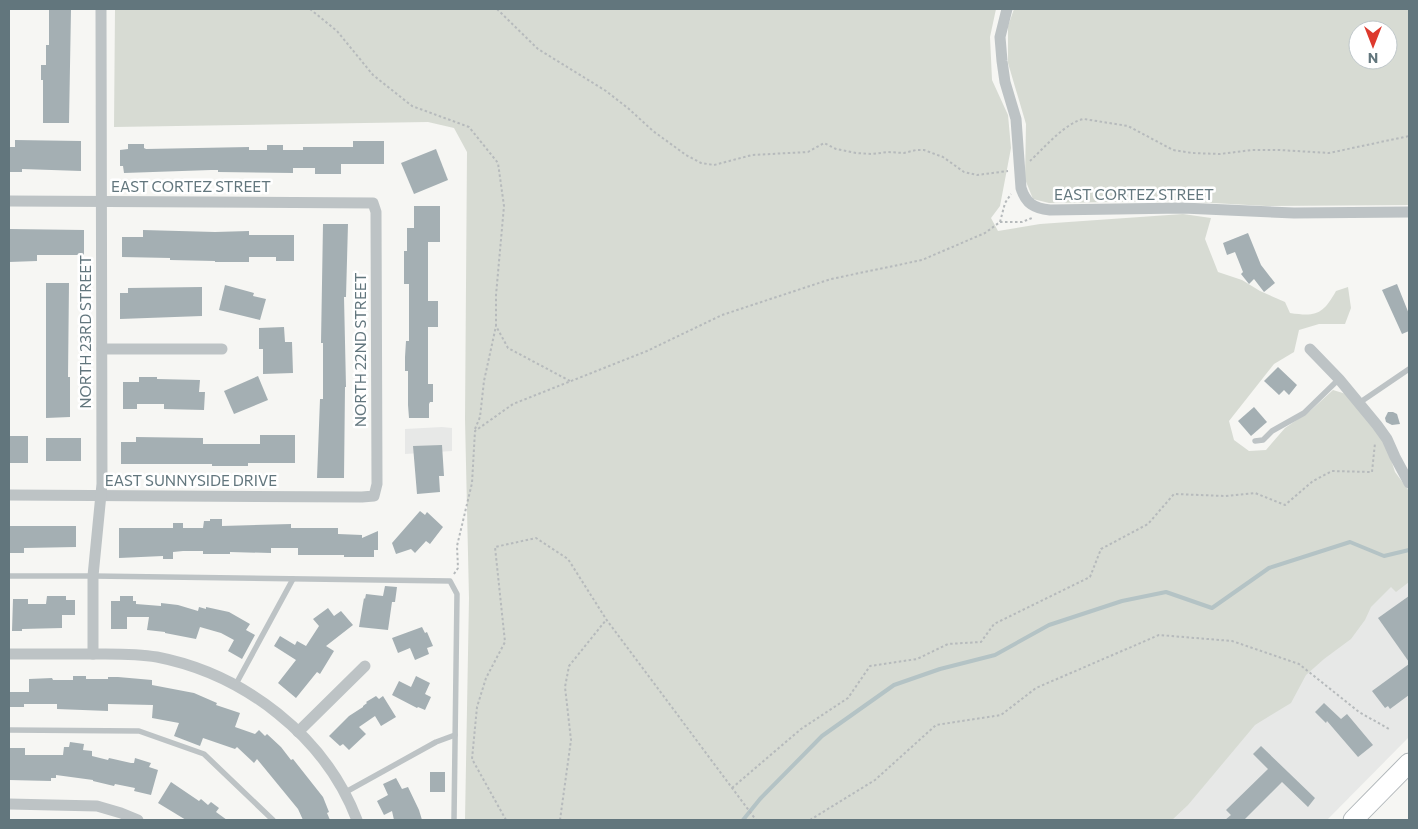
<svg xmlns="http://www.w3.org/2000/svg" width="1418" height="829" font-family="Commissioner,sans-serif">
<rect width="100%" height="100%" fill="#f6f6f3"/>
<g fill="#e7e8e7">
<polygon points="442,427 452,428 452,451 405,454 405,429"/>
<polygon points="1409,558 1409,737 1327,820 1160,820"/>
</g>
<g fill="#d7dbd3" fill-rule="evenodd">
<path d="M 115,9 L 996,9 L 990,37 L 992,80 L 1008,115 L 1011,148 L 1000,206 L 991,218 L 998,231 L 1040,224 L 1183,214 L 1211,218 L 1205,239 L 1218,272 L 1242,280 L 1260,291 L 1285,302 L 1290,313 C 1317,317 1323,314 1336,291 L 1348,287 L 1351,308 L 1345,324 L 1319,324 L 1299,330 L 1294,352 L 1274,364 L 1229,421 L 1234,440 L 1249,451 L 1266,450 L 1285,428 L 1310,411 L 1333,390 L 1346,394 L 1385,441 L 1395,472 L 1409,491 L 1409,582 L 1396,592 L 1391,587 L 1371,607 L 1365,620 L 1351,639 L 1324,659 L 1306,675 L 1291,703 L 1255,725 L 1188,805 L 1172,820 L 465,820 L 469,598 L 465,419 L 467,152 L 454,128 L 428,122 L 114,127 Z"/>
<path d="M 1014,9 L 1409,9 L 1409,205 L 1266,206 L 1178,201 L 1049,203 L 1033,199 L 1025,179 L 1026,124 L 1008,63 L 1008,26 ZM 1358,30 L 1388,30 L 1388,60 L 1358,60 Z"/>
</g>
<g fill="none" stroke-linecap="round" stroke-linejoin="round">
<polyline stroke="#b4c3c5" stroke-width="4" points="743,820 760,799 822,736 894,685 940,669 995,655 1049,625 1122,601 1166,592 1212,608 1269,568 1350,542 1384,556 1409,550"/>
</g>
<g fill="#a4afb3">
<polygon points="49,9 71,9 69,123 43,123 43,80 41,80 41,65 46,65 46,45 49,45"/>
<polygon points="15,140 81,141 81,171 22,169 22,172 9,172 9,147 15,147"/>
<polygon points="353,141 384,141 384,164 341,164 341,174 315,174 315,168 293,168 293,173 218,172 218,170 211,170 124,173 123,166 120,166 120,150 128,149 128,144 144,144 144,148 146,149 249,147 249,150 267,150 267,145 283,145 283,150 303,150 303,147 353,147"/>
<polygon points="436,149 448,180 414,194 401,163"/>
<polygon points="414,206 440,206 440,242 428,242 428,301 438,301 438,327 428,327 428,384 433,384 433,402 430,402 429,404 429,418 409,418 408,405 408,371 405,371 405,357 406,341 409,341 409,284 404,284 404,251 407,251 407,228 414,228"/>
<polygon points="323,224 348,224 346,297 344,297 346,387 345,387 344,478 317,478 320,399 323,399 323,343 321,343"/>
<polygon points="9,229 84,230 84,255 37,255 37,261 9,262"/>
<polygon points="143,230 215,232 249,231 249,235 294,235 294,261 276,261 276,257 249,257 249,262 215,262 215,261 170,260 170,258 122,257 122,237 143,237"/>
<polygon points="1248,233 1261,265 1275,283 1264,292 1254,279 1249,284 1241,274 1243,272 1235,252 1227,255 1223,243"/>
<polygon points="46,283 69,283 68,377 70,377 70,417 46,418"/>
<polygon points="1397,284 1409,314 1409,331 1402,334 1382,290"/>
<polygon points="225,285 254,293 253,296 266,299 260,320 219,310"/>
<polygon points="202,287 202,316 120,319 120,293 128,293 128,288"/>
<polygon points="284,327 285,342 292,342 293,373 263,374 263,349 259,349 259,328"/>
<polygon points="1278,367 1297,385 1289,395 1284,390 1279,395 1264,381"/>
<polygon points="258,376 268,400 234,414 224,391"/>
<polygon points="139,377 157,377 157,379 200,380 199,392 205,392 204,410 164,409 164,404 137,404 137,409 123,409 123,382 139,382"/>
<polygon points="1254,407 1267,422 1251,436 1238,421"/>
<polygon points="1388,412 1393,412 1397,414 1400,424 1392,425 1386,422 1385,418"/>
<polygon points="260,435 295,435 295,463 248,463 248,466 212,466 212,464 121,464 121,442 136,442 136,437 203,438 203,444 260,444"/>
<rect x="9" y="436" width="19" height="27"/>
<rect x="46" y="438" width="35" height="23"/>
<polygon points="442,445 444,476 439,476 440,492 417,494 413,446"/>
<polygon points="420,511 425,515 427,512 443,527 430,544 426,541 415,553 411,549 396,554 392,543"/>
<polygon points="210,519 222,519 222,526 291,524 291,528 338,528 338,534 362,535 362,538 378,531 378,550 374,550 374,557 344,557 344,555 298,555 298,548 271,548 271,553 230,552 230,554 203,554 203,551 183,551 173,552 173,559 163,559 163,556 119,558 119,528 173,528 173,523 183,523 183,528 203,528 204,521 210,521"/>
<polygon points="9,526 76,526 76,547 24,548 24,553 9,553"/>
<polygon points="385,586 397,587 395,602 392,602 388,630 359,627 364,598 365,599 366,594 383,596"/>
<polygon points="47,596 66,596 66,600 75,600 75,615 62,615 62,628 22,629 22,631 12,631 13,599 28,599 28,604 46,604"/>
<polygon points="120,596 133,596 133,601 136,601 136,604 161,606 161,603 178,605 198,611 199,607 206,609 206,607 229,612 250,624 246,630 255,635 242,659 228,651 234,640 221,633 200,627 196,639 165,633 165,632 147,630 149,617 127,617 127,629 111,629 111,601 120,601"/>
<polygon points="1409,596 1409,662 1378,618"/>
<polygon points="328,608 334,616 341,611 353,625 326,646 334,651 320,674 317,672 296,698 278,683 296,660 274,646 280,636 295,645 297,641 306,646 319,626 313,619"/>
<polygon points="422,627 425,633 427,632 433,646 427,648 429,654 415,660 410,648 398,653 392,638"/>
<polygon points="1409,664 1409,695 1390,709 1388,706 1385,708 1372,691"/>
<polygon points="73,676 86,676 86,679 108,679 108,677 118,677 152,680 152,685 194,693 217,703 216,705 240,713 235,727 255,734 259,730 265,736 267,734 281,747 291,760 293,759 323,797 329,812 327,813 330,820 303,820 298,809 257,759 254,763 237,747 235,749 203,738 200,746 174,736 179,723 152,718 153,705 108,704 108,711 57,709 57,704 24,704 24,707 9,707 9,692 29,692 29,679 52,678 53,680 73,680"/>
<polygon points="416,676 430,683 425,694 431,697 425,710 418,707 417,708 392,695 399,681 411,687"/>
<polygon points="376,696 379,699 383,696 396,717 381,726 375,716 359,727 366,734 349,750 343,744 340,746 329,736 349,716 363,707 363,706 367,703 366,702"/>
<polygon points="1324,703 1341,719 1347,714 1373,745 1358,757 1327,721 1326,723 1315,712"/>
<polygon points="70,742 84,744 83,750 92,751 92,756 108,760 109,758 131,763 134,763 135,758 151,763 149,767 158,770 151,795 134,791 135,788 115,784 114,786 93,781 93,780 56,775 56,778 51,778 51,781 9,780 9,748 25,748 25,755 63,755 64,747 69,747"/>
<polygon points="1261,746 1315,798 1308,807 1282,782 1244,820 1225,820 1231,815 1226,810 1268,769 1253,754"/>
<rect x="430" y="772" width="15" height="20"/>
<polygon points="396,778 402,789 408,787 419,810 422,820 394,820 392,811 384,815 377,801 388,795 383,784"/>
<polygon points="171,782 199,801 201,799 208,805 211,802 219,808 216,812 227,820 186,820 158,803"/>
</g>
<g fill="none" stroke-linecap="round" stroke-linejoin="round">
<defs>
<polyline id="primary" points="1353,820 1409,763"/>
</defs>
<use href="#primary" stroke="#b1b7ba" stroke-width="21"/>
<g stroke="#b6babc" stroke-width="2" stroke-dasharray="2.5 2.5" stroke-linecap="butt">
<polyline points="310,9 337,31 373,75 412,106 469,127 498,163 504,206 496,295 496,326 508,348 570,381"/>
<polyline points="497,9 538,49 606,91 629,109 653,131 686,155 701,163 714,165 752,155 808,152 824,143 836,149 856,153 872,154 888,152 904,153 916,150 924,150 943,157 964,172 977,175 1008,171"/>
<path d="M 1030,161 C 1044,148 1066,122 1084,119 L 1128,126 L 1173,150 L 1192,153 L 1220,154 L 1252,150 L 1279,150 L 1329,153 L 1409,136"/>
<polyline points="1000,222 1022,222 1032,218"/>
<polyline points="475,429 480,417 484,381 496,326"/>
<polyline points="454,574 458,568 457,546 472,483 475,431 513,404 647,351 722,315 831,279 922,260 985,233 1000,222 1005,203 1011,194"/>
<polyline points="732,788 801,729 848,698 870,666 917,659 948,644 981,642 994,624 1090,577 1101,549 1148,524 1174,494 1225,496 1255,493 1285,505 1313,481 1332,471 1372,472 1375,443"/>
<polyline points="506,820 472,759 477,707 486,678 505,642 495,547 536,538 568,559 606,619 756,820"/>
<polyline points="560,820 571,740 565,687 569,666 606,620"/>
<polyline points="810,820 875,780 936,725 1001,715 1036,688 1159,635 1232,641 1299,664 1359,712 1389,729"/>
</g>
<g stroke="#bdc3c5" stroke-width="5.5">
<polyline points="1359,403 1409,369"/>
<polyline points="1255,441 1263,440 1272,431 1304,413 1339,379"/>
<polyline points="9,576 93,576 450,581 457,594 454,820"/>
<polyline points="236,684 293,579"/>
<polyline points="9,730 139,731 204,754 273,820"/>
<polyline points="344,793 436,742 455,735"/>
</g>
<g stroke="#bdc3c5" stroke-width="11">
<path d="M 1007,9 L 1000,37 L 1002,61 L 1005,82 L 1016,119 L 1021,188 C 1026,204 1034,208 1050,210 L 1183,208 L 1294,213 L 1409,212"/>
<polyline points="9,201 373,203 376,212 377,484 374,496 362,497 9,495"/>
<polyline points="102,349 222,349"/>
<polyline points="1310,349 1339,379 1377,425 1387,439 1395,457 1409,483"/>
<path d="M 9,654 C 35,654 62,654 88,654 C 111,654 134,653 157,657 C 244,674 325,736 357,820"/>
<polyline points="93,654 93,576 102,484 101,9"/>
<polyline points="298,732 365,666"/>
<polyline points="9,804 97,806 121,813 138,820"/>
</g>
<use href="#primary" stroke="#fff" stroke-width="19"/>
</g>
<g text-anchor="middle" stroke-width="5" stroke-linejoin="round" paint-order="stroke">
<g font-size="15" fill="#62767d" stroke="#fff">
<text x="191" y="192">EAST CORTEZ STREET</text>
<text x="1134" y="200">EAST CORTEZ STREET</text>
<text transform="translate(86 332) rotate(-90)" y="5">NORTH 23RD STREET</text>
<text transform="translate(361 350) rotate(-90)" y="5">NORTH 22ND STREET</text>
<text x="191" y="486">EAST SUNNYSIDE DRIVE</text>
</g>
</g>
<rect width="1418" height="829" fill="none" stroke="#62767d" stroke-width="20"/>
<g transform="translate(1373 45) rotate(180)"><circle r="24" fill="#ffffff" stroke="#c0c8cb"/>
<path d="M0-4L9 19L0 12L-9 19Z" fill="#dd392d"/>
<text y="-8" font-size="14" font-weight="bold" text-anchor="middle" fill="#62767d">N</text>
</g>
</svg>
